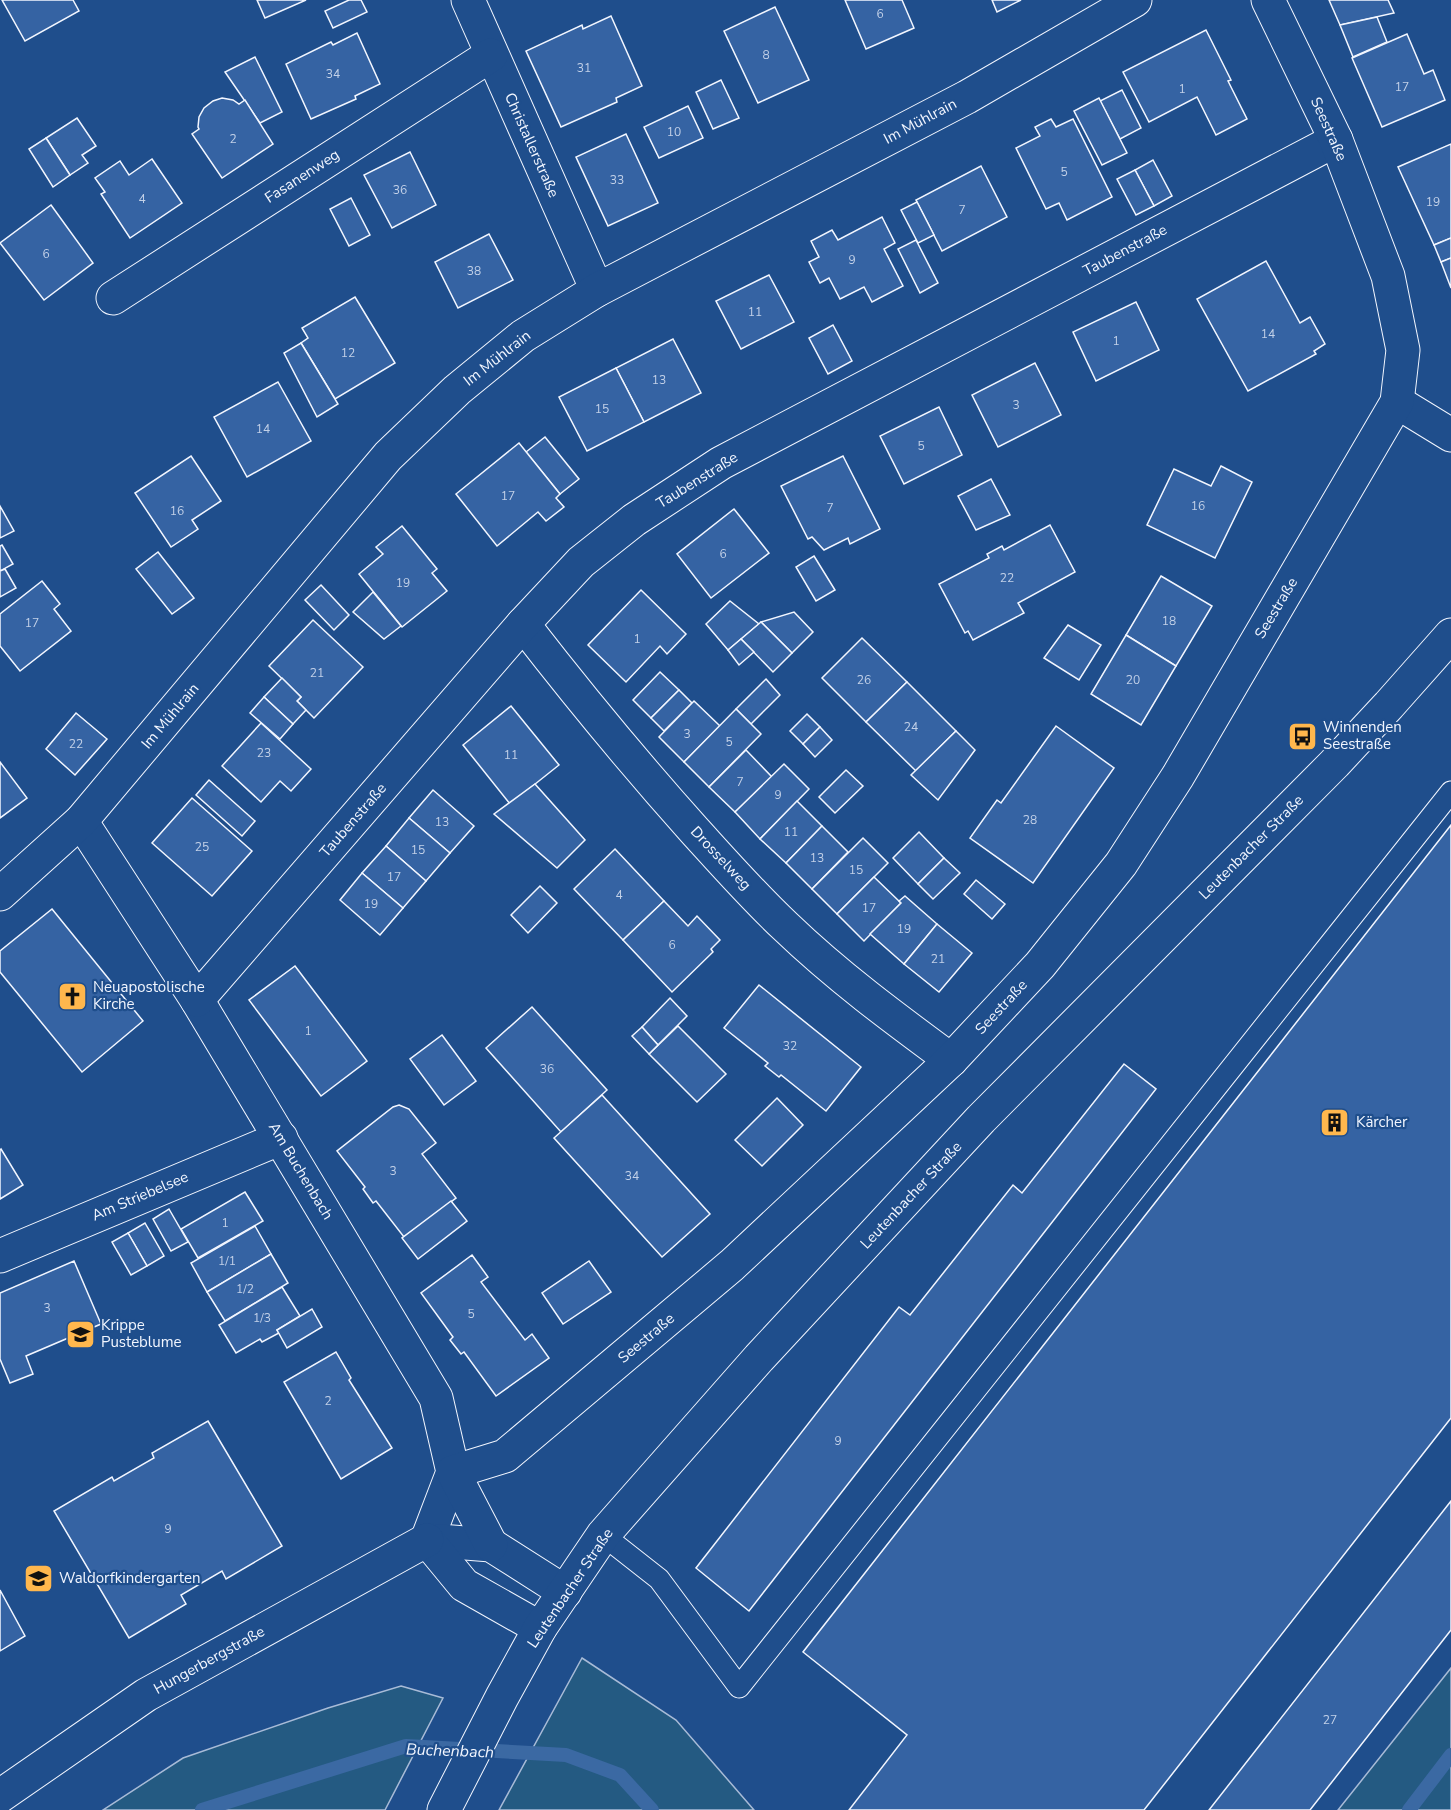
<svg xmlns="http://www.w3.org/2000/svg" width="1451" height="1810" font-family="'Nunito Sans',sans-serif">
<rect width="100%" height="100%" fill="#1f4e8c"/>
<g fill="#245a82" stroke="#a8bbd7" stroke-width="1.5">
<polygon points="582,1658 676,1720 754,1810 499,1810"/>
<polygon points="1451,1668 1451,1810 1338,1810"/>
<polygon points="401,1686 443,1698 385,1810 103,1810 183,1758 328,1708"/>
</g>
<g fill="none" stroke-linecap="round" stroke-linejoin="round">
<g stroke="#3b69a3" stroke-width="14">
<polyline points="202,1810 406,1746 566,1755 620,1775 652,1810"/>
<polyline points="1409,1810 1451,1755"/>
</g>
</g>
<g fill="#3563a3" stroke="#f2f6ff" stroke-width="1.5">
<polygon points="2,0 73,0 79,11 25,41"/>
<polygon points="257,0 306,0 265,18"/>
<polygon points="349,0 361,0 367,12 333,28 325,11"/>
<polygon points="845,0 902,0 914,28 866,49"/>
<polygon points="992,0 1021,0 997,12"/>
<polygon points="1329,0 1388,0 1394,13 1340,25"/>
<polygon points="775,7 809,80 758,103 724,31"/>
<polygon points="611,16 642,86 616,98 617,102 561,127 526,51 582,25 583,29"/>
<polygon points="1377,17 1387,42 1353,57 1340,25"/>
<polygon points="1206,30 1231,80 1228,81 1247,119 1216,135 1197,97 1149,122 1123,72"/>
<polygon points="357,33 380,84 355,96 356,99 311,119 286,64 331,42 333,45"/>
<polygon points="1407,34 1424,74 1433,70 1445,100 1382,127 1352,58"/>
<polygon points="255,57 282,112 260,123 225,72"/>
<polygon points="721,80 739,118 713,129 696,92"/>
<polygon points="1122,90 1141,128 1120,139 1100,101"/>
<polygon points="222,98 233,100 239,104 245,100 273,144 222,178 192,134 199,129 198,127 199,117 204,108 213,101"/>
<polygon points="1099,98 1127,153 1102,165 1074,111"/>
<polygon points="688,106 703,138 659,158 644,127"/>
<polygon points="77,118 96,146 82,155 88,163 70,175 46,138"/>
<polygon points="1051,119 1056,127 1073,119 1112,197 1067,220 1059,203 1046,209 1016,148 1040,136 1035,127"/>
<polygon points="626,134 658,203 608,226 576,157"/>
<polygon points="46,138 70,175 53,187 29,149"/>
<polygon points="1451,144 1451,238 1434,245 1398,167"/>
<polygon points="410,152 436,205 392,228 364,175"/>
<polygon points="152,159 182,203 130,238 101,194 105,192 95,178 120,161 129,175"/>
<polygon points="1153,160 1172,196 1154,206 1135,170"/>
<polygon points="981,166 1007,217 942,251 916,200"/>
<polygon points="1135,170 1154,206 1136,215 1117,179"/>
<polygon points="351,198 370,235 349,246 330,209"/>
<polygon points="917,202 934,235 918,243 901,210"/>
<polygon points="51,205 93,263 44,300 0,243"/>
<polygon points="882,217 895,243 884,249 903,286 872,302 864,287 840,299 829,278 820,283 809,262 819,257 811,241 832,230 838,240"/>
<polygon points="489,234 513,280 458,308 435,262"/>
<polygon points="1451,238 1451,258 1441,262 1434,245"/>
<polygon points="916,240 938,283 920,293 898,249"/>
<polygon points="1451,258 1451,288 1441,262"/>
<polygon points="1266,261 1300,323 1310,317 1325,344 1314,351 1316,354 1248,391 1197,299"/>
<polygon points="769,275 794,322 741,349 716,301"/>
<polygon points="355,297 395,363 335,399 301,343 308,338 302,328"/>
<polygon points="1136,302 1159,350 1096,381 1073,332"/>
<polygon points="833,325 852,361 828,374 809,338"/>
<polygon points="673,339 701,393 644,422 616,368"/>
<polygon points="301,343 338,404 317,417 284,353"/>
<polygon points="1035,363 1061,415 998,447 972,395"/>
<polygon points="616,368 644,422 587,451 559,397"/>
<polygon points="278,382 311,441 247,477 214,417"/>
<polygon points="939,407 962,455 904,484 880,436"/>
<polygon points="545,437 579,479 560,494 526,452"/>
<polygon points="519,443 560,494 556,498 564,507 546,521 538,512 497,546 456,494"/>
<polygon points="191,456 221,501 192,520 198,529 171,547 135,493"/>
<polygon points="843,456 880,529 850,544 848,538 824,550 812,537 808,539 781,486"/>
<polygon points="1221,466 1252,482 1215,558 1147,525 1174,469 1211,486"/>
<polygon points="991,479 1010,515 976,530 958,496"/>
<polygon points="0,506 14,531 0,538"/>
<polygon points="734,509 769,553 711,598 677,554"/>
<polygon points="1050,525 1075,572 1018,603 1024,613 973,640 968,631 965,633 939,584 989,558 987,554 1002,546 1004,550"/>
<polygon points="402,526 437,569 432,573 447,591 402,627 359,574 383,554 376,547"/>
<polygon points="2,545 13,564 0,571 0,546"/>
<polygon points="158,552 194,598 172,614 136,569"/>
<polygon points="814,556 835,590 816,601 796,567"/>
<polygon points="5,569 16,588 0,597 0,571"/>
<polygon points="1161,576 1212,606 1176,666 1126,635"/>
<polygon points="42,581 60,604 54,609 71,631 20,671 0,646 0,614"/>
<polygon points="321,585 349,615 334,630 305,600"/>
<polygon points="641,590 686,634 667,654 660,646 626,682 588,645"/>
<polygon points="373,592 401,626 384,639 353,612"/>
<polygon points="730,601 759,624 728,650 706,624"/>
<polygon points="794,612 813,632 792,653 761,622"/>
<polygon points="313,620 363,667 314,718 297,701 301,697 269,666"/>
<polygon points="761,622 792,653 773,672 741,639"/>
<polygon points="1068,625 1101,645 1079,680 1044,658"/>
<polygon points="1126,635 1176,666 1141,725 1091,694"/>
<polygon points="862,638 907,682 866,722 822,678"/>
<polygon points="741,639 754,652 739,665 728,650"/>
<polygon points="660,672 679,690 651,718 633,700"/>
<polygon points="282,678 301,697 297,701 306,710 293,724 264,697"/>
<polygon points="766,679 780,695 751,724 736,709"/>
<polygon points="907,682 956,731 916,771 866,722"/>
<polygon points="679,690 692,703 664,731 651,718"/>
<polygon points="264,697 293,724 280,739 250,713"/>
<polygon points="694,701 720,726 684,762 659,737"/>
<polygon points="511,706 559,765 510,804 463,745"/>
<polygon points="736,709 761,734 709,787 684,762"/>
<polygon points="76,713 107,739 75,775 46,749"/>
<polygon points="807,714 820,727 803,744 790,731"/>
<polygon points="261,723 311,769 291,791 280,781 261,802 222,766"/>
<polygon points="1056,726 1114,768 1033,883 970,838 997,800 1001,803"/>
<polygon points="820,727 832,740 815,757 803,744"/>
<polygon points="956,731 975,750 938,800 911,775"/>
<polygon points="746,750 772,777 735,812 709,787"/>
<polygon points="0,762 27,798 0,818"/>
<polygon points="784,764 809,789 760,839 735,812"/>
<polygon points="846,770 863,786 835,813 819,797"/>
<polygon points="209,780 255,821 242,836 196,795"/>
<polygon points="535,784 585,840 557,868 494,814"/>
<polygon points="433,790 474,826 450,853 409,818"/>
<polygon points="192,798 252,851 212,896 152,843"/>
<polygon points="797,801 822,826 786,863 760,839"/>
<polygon points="409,818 450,853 426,881 386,846"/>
<polygon points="1451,825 1451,1418 1144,1810 849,1810 907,1735 803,1652"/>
<polygon points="822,826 848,852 812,889 786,863"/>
<polygon points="919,832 944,858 918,884 893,858"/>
<polygon points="863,838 888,863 837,914 812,889"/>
<polygon points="386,846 426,881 403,908 362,873"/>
<polygon points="615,849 664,901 623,940 574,889"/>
<polygon points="944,858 960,873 933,899 918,884"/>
<polygon points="362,873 403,908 380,935 340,900"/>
<polygon points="874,877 901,903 864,941 837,914"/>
<polygon points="976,880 1005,904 992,919 964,894"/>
<polygon points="540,886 557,903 528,933 511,915"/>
<polygon points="905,896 937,924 904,964 870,934 901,903 899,901"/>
<polygon points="664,901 688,926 697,916 720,940 711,949 713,952 672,992 623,940"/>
<polygon points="52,909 143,1021 82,1072 0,972 0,951"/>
<polygon points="937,924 972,953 939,992 904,964"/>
<polygon points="295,966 367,1061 321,1096 249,1000"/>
<polygon points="759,985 861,1067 826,1111 781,1075 779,1077 765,1066 768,1063 724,1028"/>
<polygon points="670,998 687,1016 658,1045 642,1027"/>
<polygon points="532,1007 607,1090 561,1132 486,1048"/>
<polygon points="678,1026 726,1074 697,1102 649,1054"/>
<polygon points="642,1027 658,1045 649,1054 632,1036"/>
<polygon points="442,1035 476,1081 444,1105 410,1059"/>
<polygon points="1124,1064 1156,1089 749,1611 696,1568 899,1307 910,1315 1013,1185 1022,1193"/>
<polygon points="602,1095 710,1214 662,1257 554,1138"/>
<polygon points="777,1098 803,1125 762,1166 735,1140"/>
<polygon points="399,1105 409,1109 436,1143 422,1154 456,1198 404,1237 376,1201 373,1203 363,1189 365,1187 337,1151 393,1107"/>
<polygon points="1,1149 23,1185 0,1199 0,1150"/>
<polygon points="245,1192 263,1221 198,1258 181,1229"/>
<polygon points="451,1201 467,1221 418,1259 402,1238"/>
<polygon points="169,1209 188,1242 171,1251 153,1219"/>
<polygon points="145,1223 164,1256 147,1266 128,1233"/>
<polygon points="255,1226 271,1254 207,1292 191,1263"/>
<polygon points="128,1233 147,1266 131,1275 112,1242"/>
<polygon points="271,1254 288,1283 225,1321 207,1292"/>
<polygon points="472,1255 488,1277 481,1282 525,1340 532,1334 549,1358 496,1396 464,1352 461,1354 450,1340 453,1337 421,1293"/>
<polygon points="74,1261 101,1324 26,1356 33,1374 10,1383 0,1359 0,1293"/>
<polygon points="589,1261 611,1292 563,1324 542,1293"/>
<polygon points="282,1287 300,1316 277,1330 279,1333 262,1342 260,1339 236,1353 219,1325"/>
<polygon points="312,1309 322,1327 287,1348 277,1330"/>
<polygon points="336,1352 351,1378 349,1380 392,1448 341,1479 284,1382"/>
<polygon points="208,1421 282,1546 226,1579 222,1571 181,1595 186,1604 129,1638 54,1511 112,1477 114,1481 154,1458 152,1453"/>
<polygon points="1451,1501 1451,1630 1310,1810 1209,1810"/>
<polygon points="0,1590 25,1636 0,1651"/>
</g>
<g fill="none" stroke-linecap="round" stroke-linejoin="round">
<defs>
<polyline id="service" points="603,1535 659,1579 739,1687 1451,792"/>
<g id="minor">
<polyline points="468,0 597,290"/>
<polyline points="113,298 491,55"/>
<polyline points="1397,402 1451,435"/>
<path d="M 523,624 C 578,695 634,763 694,830 C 724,863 753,896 785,926 C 837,976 894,1018 951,1060"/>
<polyline points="81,821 197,1000 436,1398 453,1472 427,1540"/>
<polyline points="0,894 81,821 388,456 457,390 523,336 597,290 967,97 1135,0"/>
<polyline points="197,1000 523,624 581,562 634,520 721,463 1336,140"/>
<polyline points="0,1256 281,1138"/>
<polyline points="427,1540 491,1545 565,1592"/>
<polyline points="427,1540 464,1585 540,1628"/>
<polyline points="491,1545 453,1472 505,1456 732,1265 951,1060 1040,965 1121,864 1178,776 1397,402 1403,350 1388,276 1336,140 1268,0"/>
<polyline points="0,1796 146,1695 427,1540"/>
</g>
<polyline id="tertiary" points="444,1810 502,1697 540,1628 603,1535 759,1358 981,1119 1335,763 1389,705 1451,635"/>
</defs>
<use href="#service" stroke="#f2f6ff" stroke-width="23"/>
<use href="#minor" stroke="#f2f6ff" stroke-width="35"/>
<use href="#tertiary" stroke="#f2f6ff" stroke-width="35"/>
<use href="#service" stroke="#1f4e8c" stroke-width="21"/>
<use href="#minor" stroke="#1f4e8c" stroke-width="33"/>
<use href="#tertiary" stroke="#1f4e8c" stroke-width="33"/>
</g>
<defs>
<symbol id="bus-square" viewBox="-11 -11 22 22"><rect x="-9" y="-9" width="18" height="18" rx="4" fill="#ffb74d" stroke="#1f4e8c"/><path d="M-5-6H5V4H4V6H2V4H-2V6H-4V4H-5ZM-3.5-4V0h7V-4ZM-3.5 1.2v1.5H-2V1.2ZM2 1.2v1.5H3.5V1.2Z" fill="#111"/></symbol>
<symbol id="church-square" viewBox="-11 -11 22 22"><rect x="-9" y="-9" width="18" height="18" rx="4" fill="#ffb74d" stroke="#1f4e8c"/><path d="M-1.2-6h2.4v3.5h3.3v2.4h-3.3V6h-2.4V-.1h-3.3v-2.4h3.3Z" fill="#111"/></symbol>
<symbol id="building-square" viewBox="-11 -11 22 22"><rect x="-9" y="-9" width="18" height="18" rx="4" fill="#ffb74d" stroke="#1f4e8c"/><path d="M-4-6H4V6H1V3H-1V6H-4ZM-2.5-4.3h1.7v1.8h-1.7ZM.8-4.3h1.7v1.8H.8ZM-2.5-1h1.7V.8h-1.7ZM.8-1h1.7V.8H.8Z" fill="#111"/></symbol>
<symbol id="school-square" viewBox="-11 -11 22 22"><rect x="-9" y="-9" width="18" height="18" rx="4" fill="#ffb74d" stroke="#1f4e8c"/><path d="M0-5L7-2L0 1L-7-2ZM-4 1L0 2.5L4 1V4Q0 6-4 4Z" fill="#111"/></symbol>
</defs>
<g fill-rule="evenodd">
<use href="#bus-square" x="1286" y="720" width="33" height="33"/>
<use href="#church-square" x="56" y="980" width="33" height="33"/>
<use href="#building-square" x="1318" y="1106" width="33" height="33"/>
<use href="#school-square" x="64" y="1318" width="33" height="33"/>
<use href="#school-square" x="22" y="1562" width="33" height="33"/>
</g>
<g text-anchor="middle" stroke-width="4.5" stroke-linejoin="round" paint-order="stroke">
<g font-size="12" fill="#c3d1e8">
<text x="880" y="18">6</text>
<text x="766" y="59">8</text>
<text x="584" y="72">31</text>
<text x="333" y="78">34</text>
<text x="1402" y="91">17</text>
<text x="1182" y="93">1</text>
<text x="674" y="136">10</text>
<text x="233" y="143">2</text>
<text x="1064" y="176">5</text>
<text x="617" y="184">33</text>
<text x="400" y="194">36</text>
<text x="142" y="203">4</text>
<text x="1433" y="206">19</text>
<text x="962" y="214">7</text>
<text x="46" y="258">6</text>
<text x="852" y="264">9</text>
<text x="474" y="275">38</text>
<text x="755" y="316">11</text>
<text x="1268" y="338">14</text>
<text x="1116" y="345">1</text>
<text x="348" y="357">12</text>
<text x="659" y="384">13</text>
<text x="1016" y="409">3</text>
<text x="602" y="413">15</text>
<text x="263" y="433">14</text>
<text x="921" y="450">5</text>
<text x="508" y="500">17</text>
<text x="1198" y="510">16</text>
<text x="830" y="512">7</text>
<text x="177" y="515">16</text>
<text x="723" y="558">6</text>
<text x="1007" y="582">22</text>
<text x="403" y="587">19</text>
<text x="1169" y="625">18</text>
<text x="32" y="627">17</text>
<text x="637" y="643">1</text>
<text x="317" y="677">21</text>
<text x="864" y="684">26</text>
<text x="1133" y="684">20</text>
<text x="911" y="731">24</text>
<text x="687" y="738">3</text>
<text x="729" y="746">5</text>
<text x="76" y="748">22</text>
<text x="264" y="757">23</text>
<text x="511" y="759">11</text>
<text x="740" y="786">7</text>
<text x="778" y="799">9</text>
<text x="1030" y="824">28</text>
<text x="442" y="826">13</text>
<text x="791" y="836">11</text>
<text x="202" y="851">25</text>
<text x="418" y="854">15</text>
<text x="817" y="862">13</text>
<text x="856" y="874">15</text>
<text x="394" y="881">17</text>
<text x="619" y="899">4</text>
<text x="371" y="908">19</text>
<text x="869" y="912">17</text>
<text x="904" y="933">19</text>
<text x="672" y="949">6</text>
<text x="938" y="963">21</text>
<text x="308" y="1035">1</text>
<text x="790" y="1050">32</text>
<text x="547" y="1073">36</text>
<text x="393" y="1175">3</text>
<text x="632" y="1180">34</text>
<text x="225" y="1227">1</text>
<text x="227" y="1265">1/1</text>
<text x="245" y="1293">1/2</text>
<text x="47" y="1312">3</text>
<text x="471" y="1318">5</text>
<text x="262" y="1322">1/3</text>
<text x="328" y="1405">2</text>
<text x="838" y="1445">9</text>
<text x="168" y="1533">9</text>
<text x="1330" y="1724">27</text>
</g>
<g font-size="15" fill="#f2f6ff" stroke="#1f4e8c">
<text transform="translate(920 121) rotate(-28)" y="5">Im Mühlrain</text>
<text transform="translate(1329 129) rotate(66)" y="5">Seestraße</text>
<text transform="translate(532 145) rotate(66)" y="5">Christallerstraße</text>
<text transform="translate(302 176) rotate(-33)" y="5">Fasanenweg</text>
<text transform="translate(1125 250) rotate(-28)" y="5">Taubenstraße</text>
<text transform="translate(497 358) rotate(-38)" y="5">Im Mühlrain</text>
<text transform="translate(697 480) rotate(-32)" y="5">Taubenstraße</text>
<text transform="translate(1276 608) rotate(-59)" y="5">Seestraße</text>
<text transform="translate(170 716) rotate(-50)" y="5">Im Mühlrain</text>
<text transform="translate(353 820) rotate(-49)" y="5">Taubenstraße</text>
<text transform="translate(1251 847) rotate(-45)" y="5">Leutenbacher Straße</text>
<text transform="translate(721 858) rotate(47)" y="5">Drosselweg</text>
<text transform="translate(1001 1007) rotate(-47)" y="5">Seestraße</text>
<text transform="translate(301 1171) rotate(59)" y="5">Am Buchenbach</text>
<text transform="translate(911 1195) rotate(-47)" y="5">Leutenbacher Straße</text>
<text transform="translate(140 1196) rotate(-23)" y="5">Am Striebelsee</text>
<text transform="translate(646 1338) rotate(-40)" y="5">Seestraße</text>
<text transform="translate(570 1588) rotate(-56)" y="5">Leutenbacher Straße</text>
<text transform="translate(209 1660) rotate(-29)" y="5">Hungerbergstraße</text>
</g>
<g font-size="15" fill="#f2f6ff" stroke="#1f4e8c" text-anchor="start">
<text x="1323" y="732">Winnenden<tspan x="1323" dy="17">Seestraße</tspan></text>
<text x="93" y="992">Neuapostolische<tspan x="93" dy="17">Kirche</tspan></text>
<text x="1356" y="1127">Kärcher</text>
<text x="101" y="1330">Krippe<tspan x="101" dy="17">Pusteblume</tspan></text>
<text x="59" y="1583">Waldorfkindergarten</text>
</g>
<g font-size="16" font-style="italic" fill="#f2f6ff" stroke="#1f4e8c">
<text transform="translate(450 1750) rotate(2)" y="6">Buchenbach</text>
</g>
</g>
</svg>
